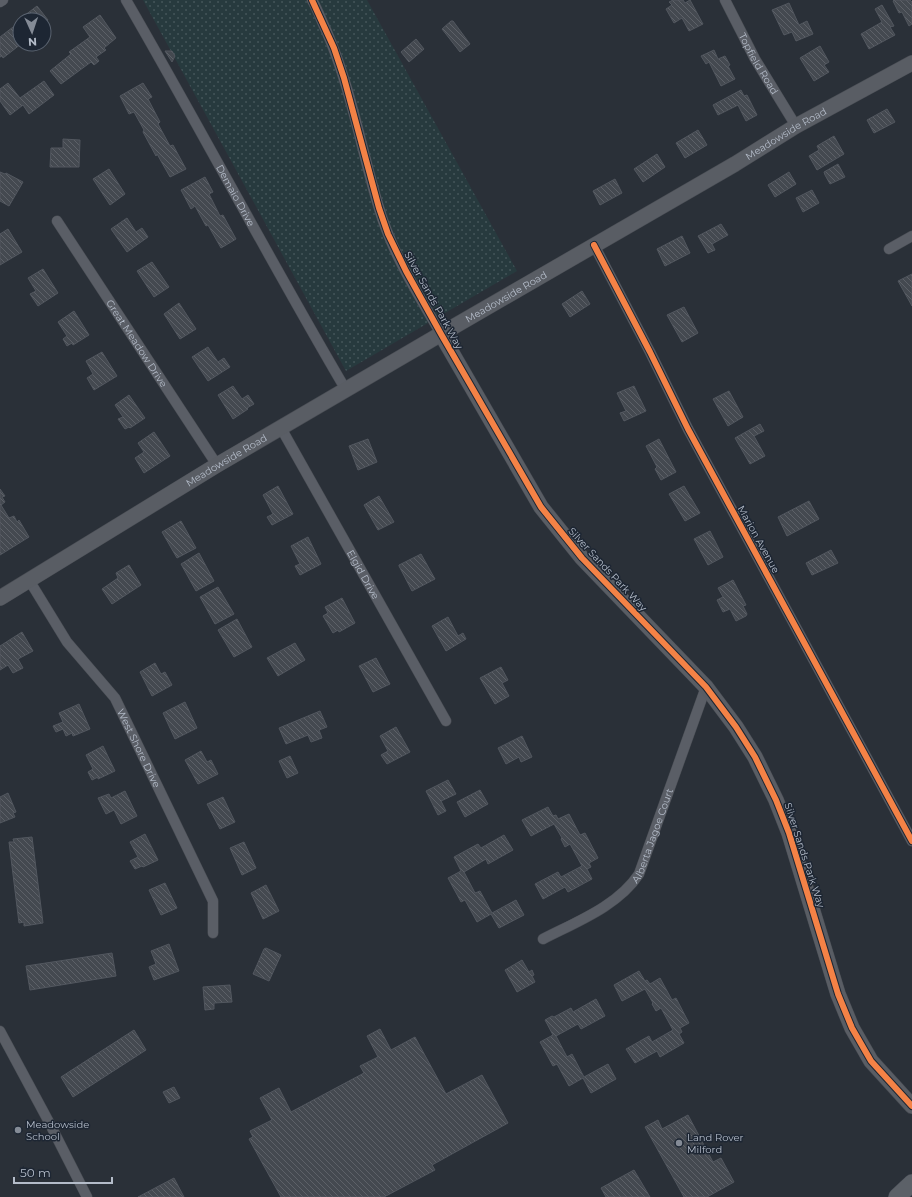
<svg xmlns="http://www.w3.org/2000/svg" width="912" height="1197" font-family="Montserrat,sans-serif">
<defs>
<pattern id="grass-dots" width="8" height="8" patternUnits="userSpaceOnUse"><rect width="8" height="8" fill="#273a3e"/><path d="M2 2h.1M6 6h.1" fill="none" stroke="#445559" stroke-width="1.8" stroke-linecap="round"/></pattern>
<pattern id="building-back-hatch" width="6" height="6" patternUnits="userSpaceOnUse"><rect width="6" height="6" fill="#444950"/><path d="M-1 5l2 2M0 0l6 6M5-1l2 2" fill="none" stroke="#5d6168"/></pattern>
</defs>
<rect width="100%" height="100%" fill="#2a3038"/>
<polygon fill="url(#grass-dots)" points="143,0 367,0 517,271 346,371"/>
<g fill="url(#building-back-hatch)" stroke="#52575f">
<polygon points="673,0 683,0 685,3 690,0 703,24 689,31 682,18 674,23 666,9 672,5 669,2"/>
<polygon points="894,0 910,0 912,2 912,24 909,26 902,12 899,13 893,1"/>
<polygon points="789,3 799,25 807,21 813,34 796,41 792,32 784,35 772,10"/>
<polygon points="882,5 894,26 890,27 895,35 869,49 861,34 882,22 875,9"/>
<polygon points="37,6 48,20 44,23 44,20 20,20 20,44 21,44 3,58 2,56 0,57 0,37 17,24 16,22"/>
<polygon points="100,15 116,38 104,48 106,50 96,57 99,61 94,65 91,62 61,84 50,71 71,54 69,52 90,37 83,27"/>
<polygon points="451,21 453,21 470,44 460,52 442,29"/>
<polygon points="416,39 424,49 409,62 401,52"/>
<polygon points="820,46 829,62 824,65 829,72 814,81 800,58"/>
<polygon points="714,50 718,59 725,56 730,65 728,66 735,79 721,86 709,62 706,64 701,56"/>
<polygon points="165,51 172,51 175,56 172,62"/>
<polygon points="44,81 54,95 29,114 23,105 10,115 0,101 0,89 8,83 20,98"/>
<polygon points="143,83 152,97 148,99 160,122 158,124 170,146 173,145 186,169 170,177 157,154 156,156 143,132 144,130 134,112 129,114 120,96"/>
<polygon points="741,90 744,96 747,95 757,115 746,121 738,105 718,115 713,105"/>
<polygon points="887,109 895,122 874,133 867,120"/>
<polygon points="698,130 707,145 685,158 676,143"/>
<polygon points="834,136 844,154 817,170 809,156 819,150 817,146"/>
<polygon points="63,139 80,140 79,167 50,167 51,148 63,148"/>
<polygon points="657,154 665,167 643,182 634,169"/>
<polygon points="838,164 845,177 830,184 825,175 824,172"/>
<polygon points="109,169 125,194 110,205 93,179"/>
<polygon points="0,172 5,174 6,173 23,182 9,206 0,201"/>
<polygon points="789,172 796,184 775,197 768,185"/>
<polygon points="205,177 213,192 209,194 220,216 223,215 236,239 221,248 208,225 206,226 195,206 191,209 181,190"/>
<polygon points="615,179 622,193 600,205 593,191"/>
<polygon points="812,190 819,203 803,212 796,198"/>
<polygon points="127,218 136,232 142,228 148,237 127,252 111,229"/>
<polygon points="721,224 728,235 712,244 715,250 708,253 698,236"/>
<polygon points="8,229 22,252 0,265 0,234"/>
<polygon points="682,236 690,253 665,266 657,249"/>
<polygon points="152,262 169,287 154,297 137,271"/>
<polygon points="43,269 58,293 38,306 30,294 36,291 28,278"/>
<polygon points="912,274 912,306 898,281"/>
<polygon points="582,291 590,304 570,317 562,304"/>
<polygon points="179,303 196,329 180,339 164,314"/>
<polygon points="684,307 698,333 682,342 667,315"/>
<polygon points="74,311 89,335 73,345 72,343 67,346 63,339 67,336 58,322"/>
<polygon points="208,347 218,362 224,358 230,367 208,381 192,357"/>
<polygon points="102,352 117,376 94,390 87,378 93,374 86,361"/>
<polygon points="233,386 242,399 248,395 254,404 247,408 248,409 233,419 218,395"/>
<polygon points="634,386 646,411 624,421 620,413 626,411 617,393"/>
<polygon points="729,391 743,417 728,426 713,399"/>
<polygon points="129,395 145,418 130,428 129,427 125,429 118,419 123,417 115,405"/>
<polygon points="760,424 764,431 754,436 765,456 750,464 735,438"/>
<polygon points="154,432 170,456 144,473 135,458 144,452 138,443"/>
<polygon points="368,439 377,462 358,470 349,446"/>
<polygon points="659,439 676,472 661,480 655,469 657,467 646,446"/>
<polygon points="278,486 293,514 272,525 267,517 273,514 263,495"/>
<polygon points="684,486 700,513 685,521 669,494"/>
<polygon points="0,489 5,496 2,497 5,502 1,505 9,518 14,516 17,522 19,520 29,537 0,555"/>
<polygon points="379,496 394,522 378,530 364,505"/>
<polygon points="809,501 819,519 787,536 778,517"/>
<polygon points="181,521 196,548 177,558 162,532"/>
<polygon points="710,531 723,557 708,565 694,539"/>
<polygon points="308,537 321,564 300,575 295,566 300,564 291,546"/>
<polygon points="831,550 838,563 812,575 806,563"/>
<polygon points="199,553 214,581 196,591 181,564"/>
<polygon points="421,554 435,579 412,591 399,566 399,565"/>
<polygon points="129,565 141,585 112,604 102,589 118,578 116,573"/>
<polygon points="733,580 746,605 743,606 747,614 746,616 736,621 730,609 723,612 717,600 723,597 718,588"/>
<polygon points="218,587 234,614 215,624 200,597"/>
<polygon points="342,598 355,623 339,632 338,630 333,633 323,616 328,613 325,607"/>
<polygon points="448,617 458,636 463,633 466,639 446,651 432,626"/>
<polygon points="237,619 252,647 234,657 218,630"/>
<polygon points="22,632 33,651 18,659 23,668 13,673 8,665 0,670 0,646"/>
<polygon points="295,643 305,660 278,676 267,658"/>
<polygon points="376,658 390,684 373,692 359,666"/>
<polygon points="155,663 161,674 165,672 172,685 152,696 140,672"/>
<polygon points="501,667 508,680 502,683 509,696 495,704 480,678"/>
<polygon points="185,702 197,728 175,739 163,713"/>
<polygon points="79,704 90,729 73,736 72,733 66,736 63,729 56,732 53,726 63,722 59,713"/>
<polygon points="320,711 327,727 319,730 322,738 311,742 308,735 286,744 279,728"/>
<polygon points="396,727 410,752 387,764 381,755 388,751 380,736"/>
<polygon points="522,736 532,757 521,762 519,757 506,764 498,748"/>
<polygon points="103,746 115,771 98,779 98,777 92,780 88,772 93,769 86,755"/>
<polygon points="201,751 207,762 211,760 218,774 198,784 185,760"/>
<polygon points="290,756 298,773 287,778 279,761"/>
<polygon points="448,780 456,794 441,801 446,811 438,815 426,791"/>
<polygon points="480,790 488,804 465,817 457,802"/>
<polygon points="125,791 137,816 121,824 114,810 106,814 98,798 109,794 111,798"/>
<polygon points="8,793 16,812 13,813 15,817 0,823 0,797"/>
<polygon points="223,797 235,822 220,829 207,804"/>
<polygon points="548,807 553,816 556,815 558,819 569,814 580,835 585,833 598,858 589,863 591,867 587,869 592,879 568,892 565,887 543,899 535,884 558,872 561,877 582,866 570,844 565,847 561,839 562,838 554,824 531,836 522,820"/>
<polygon points="145,834 158,860 143,867 142,866 135,869 130,861 138,857 130,842"/>
<polygon points="504,835 513,850 488,864 486,859 464,872 475,893 480,891 492,913 516,900 524,915 499,928 491,914 477,922 465,900 461,902 448,878 461,871 454,857 478,844 481,848"/>
<polygon points="32,837 43,923 24,926 24,922 19,923 9,842 14,842 13,839"/>
<polygon points="244,842 256,868 242,875 230,848"/>
<polygon points="165,883 177,908 161,915 149,890"/>
<polygon points="266,885 279,911 263,919 251,893"/>
<polygon points="169,944 179,971 154,980 149,967 156,964 151,951"/>
<polygon points="266,948 281,955 269,981 253,974 264,949"/>
<polygon points="112,953 116,976 30,990 26,966"/>
<polygon points="522,960 529,972 532,970 534,975 532,976 535,982 517,992 505,970"/>
<polygon points="639,971 645,981 647,980 650,984 660,978 672,1000 676,998 689,1023 680,1028 682,1032 679,1034 684,1043 660,1057 657,1051 635,1063 626,1049 649,1036 652,1042 673,1030 661,1008 656,1011 652,1004 653,1003 645,989 622,1001 614,985"/>
<polygon points="230,985 232,1002 214,1003 214,1009 205,1010 203,987"/>
<polygon points="596,999 605,1016 581,1029 578,1024 556,1036 567,1057 572,1054 584,1077 608,1064 616,1079 591,1093 583,1078 569,1086 557,1064 553,1066 540,1042 553,1035 545,1020 552,1016 554,1017 571,1008 573,1012"/>
<polygon points="380,1029 391,1050 415,1037 446,1094 482,1075 508,1123 432,1165 435,1170 384,1197 281,1197 249,1139 253,1137 250,1131 272,1120 260,1098 279,1088 291,1112 364,1073 360,1066 378,1057 367,1036"/>
<polygon points="134,1030 146,1050 73,1097 61,1077"/>
<polygon points="174,1087 180,1098 169,1103 163,1092"/>
<polygon points="688,1115 713,1162 721,1158 734,1182 707,1197 684,1197 645,1127 658,1120 662,1129"/>
<polygon points="634,1170 650,1197 606,1197 601,1188"/>
<polygon points="174,1178 184,1197 138,1197"/>
</g>
<g fill="none" stroke-linecap="round" stroke-linejoin="round">
<defs>
<g id="street">
<path id="s1" d="M 126,0 C 201,129 270,261 346,390"/>
<path d="M 312,0 C 318,10 321,20 326,30 C 351,87 361,149 379,208 C 392,253 418,294 441,334"/>
<path id="s2" d="M 725,0 L 755,59 L 796,126"/>
<polyline points="0,2 3,0"/>
<path id="s3" d="M 57,221 L 217,465"/>
<polyline points="594,245 650,352 688,429 912,841"/>
<polyline points="889,249 912,236"/>
<path id="s4" d="M 281,428 L 446,721"/>
<path id="s5" d="M 29,580 L 67,642 L 115,698 L 213,901 L 213,933"/>
<path id="s6" d="M 543,939 C 576,922 618,906 639,874 L 706,687"/>
<polyline points="0,1031 50,1124 87,1197"/>
</g>
<g id="secondary">
<polyline points="441,334 541,507 582,558 706,687 736,727 755,757 776,800 789,833 838,994 852,1028 871,1061 912,1106"/>
<path id="s7" d="M 0,598 L 217,465 L 441,334 L 735,164 L 796,126 L 912,63"/>
</g>
<polyline id="primary" points="897,1197 912,1183"/>
</defs>
<use href="#street" stroke="#484c53" stroke-width="11"/>
<use href="#secondary" stroke="#484c53" stroke-width="16"/>
<use href="#primary" stroke="#484c55" stroke-width="18"/>
<use href="#street" stroke="#5a5e66" stroke-width="10"/>
<use href="#secondary" stroke="#595d64" stroke-width="15"/>
<use href="#primary" stroke="#5c6168" stroke-width="17"/>
<defs>
<g id="cycleway">
<polyline points="312,0 334,48 344,78 379,208 388,234 406,271 441,334 541,507 582,558 706,687 736,727 755,757 776,800 789,833 838,994 852,1028 871,1061 912,1106"/>
<polyline points="594,245 650,352 688,429 912,841"/>
</g>
</defs>
<use href="#cycleway" stroke="#1d2633" stroke-width="8"/>
<use href="#cycleway" stroke="#f48246" stroke-width="6"/>
</g>
<g fill="#848b96" stroke="#1d2633" stroke-width="1.5">
<circle cx="18" cy="1130" r="4"/>
<circle cx="679" cy="1143" r="4"/>
</g>
<g text-anchor="middle" stroke-width="3" stroke-linejoin="round" paint-order="stroke">
<g font-size="10" fill="#b4bcc9" stroke="#1d2633">
<text dy="4" stroke="none"><textPath href="#s2" startOffset="72">Topfield Road</textPath></text>
<text dy="4" stroke="none"><textPath href="#s7" startOffset="913">Meadowside Road</textPath></text>
<text dy="4" stroke="none"><textPath href="#s1" startOffset="224">Demaio Drive</textPath></text>
<text dy="4" stroke="none"><textPath href="#s7" startOffset="589">Meadowside Road</textPath></text>
<text transform="translate(434 300) rotate(61)" y="4">Silver Sands Park Way</text>
<text dy="4" stroke="none"><textPath href="#s3" startOffset="146">Great Meadow Drive</textPath></text>
<text dy="4" stroke="none"><textPath href="#s7" startOffset="265">Meadowside Road</textPath></text>
<text transform="translate(759 539) rotate(61)" y="4">Marion Avenue</text>
<text transform="translate(608 569) rotate(47)" y="4">Silver Sands Park Way</text>
<text dy="4" stroke="none"><textPath href="#s4" startOffset="168">Elgid Drive</textPath></text>
<text dy="4" stroke="none"><textPath href="#s5" startOffset="202">West Shore Drive</textPath></text>
<text dy="4" stroke="none"><textPath href="#s6" startOffset="158">Alberta Jagoe Court</textPath></text>
<text transform="translate(805 855) rotate(72)" y="4">Silver Sands Park Way</text>
</g>
<g font-size="10" fill="#b4bcc9" stroke="#1d2633" text-anchor="start">
<text x="26" y="1128">Meadowside<tspan x="26" dy="12">School</tspan></text>
<text x="687" y="1141">Land Rover<tspan x="687" dy="12">Milford</tspan></text>
</g>
</g>
<g transform="translate(32 32) rotate(177)"><circle r="19" fill="#1d2633" stroke="#59626f"/>
<path d="M0-3L7 15L0 10L-7 15Z" fill="#848b96"/>
<text y="-6" font-size="11" font-weight="bold" text-anchor="middle" fill="#b4bcc9">N</text>
</g>
<path d="M14 1177v6h98v-6" fill="none" stroke="#b4bcc9" stroke-width="2"/>
<text x="20" y="1177" font-size="12" fill="#b4bcc9" stroke="#1d2633" stroke-width="3" paint-order="stroke">50 m</text>
</svg>
